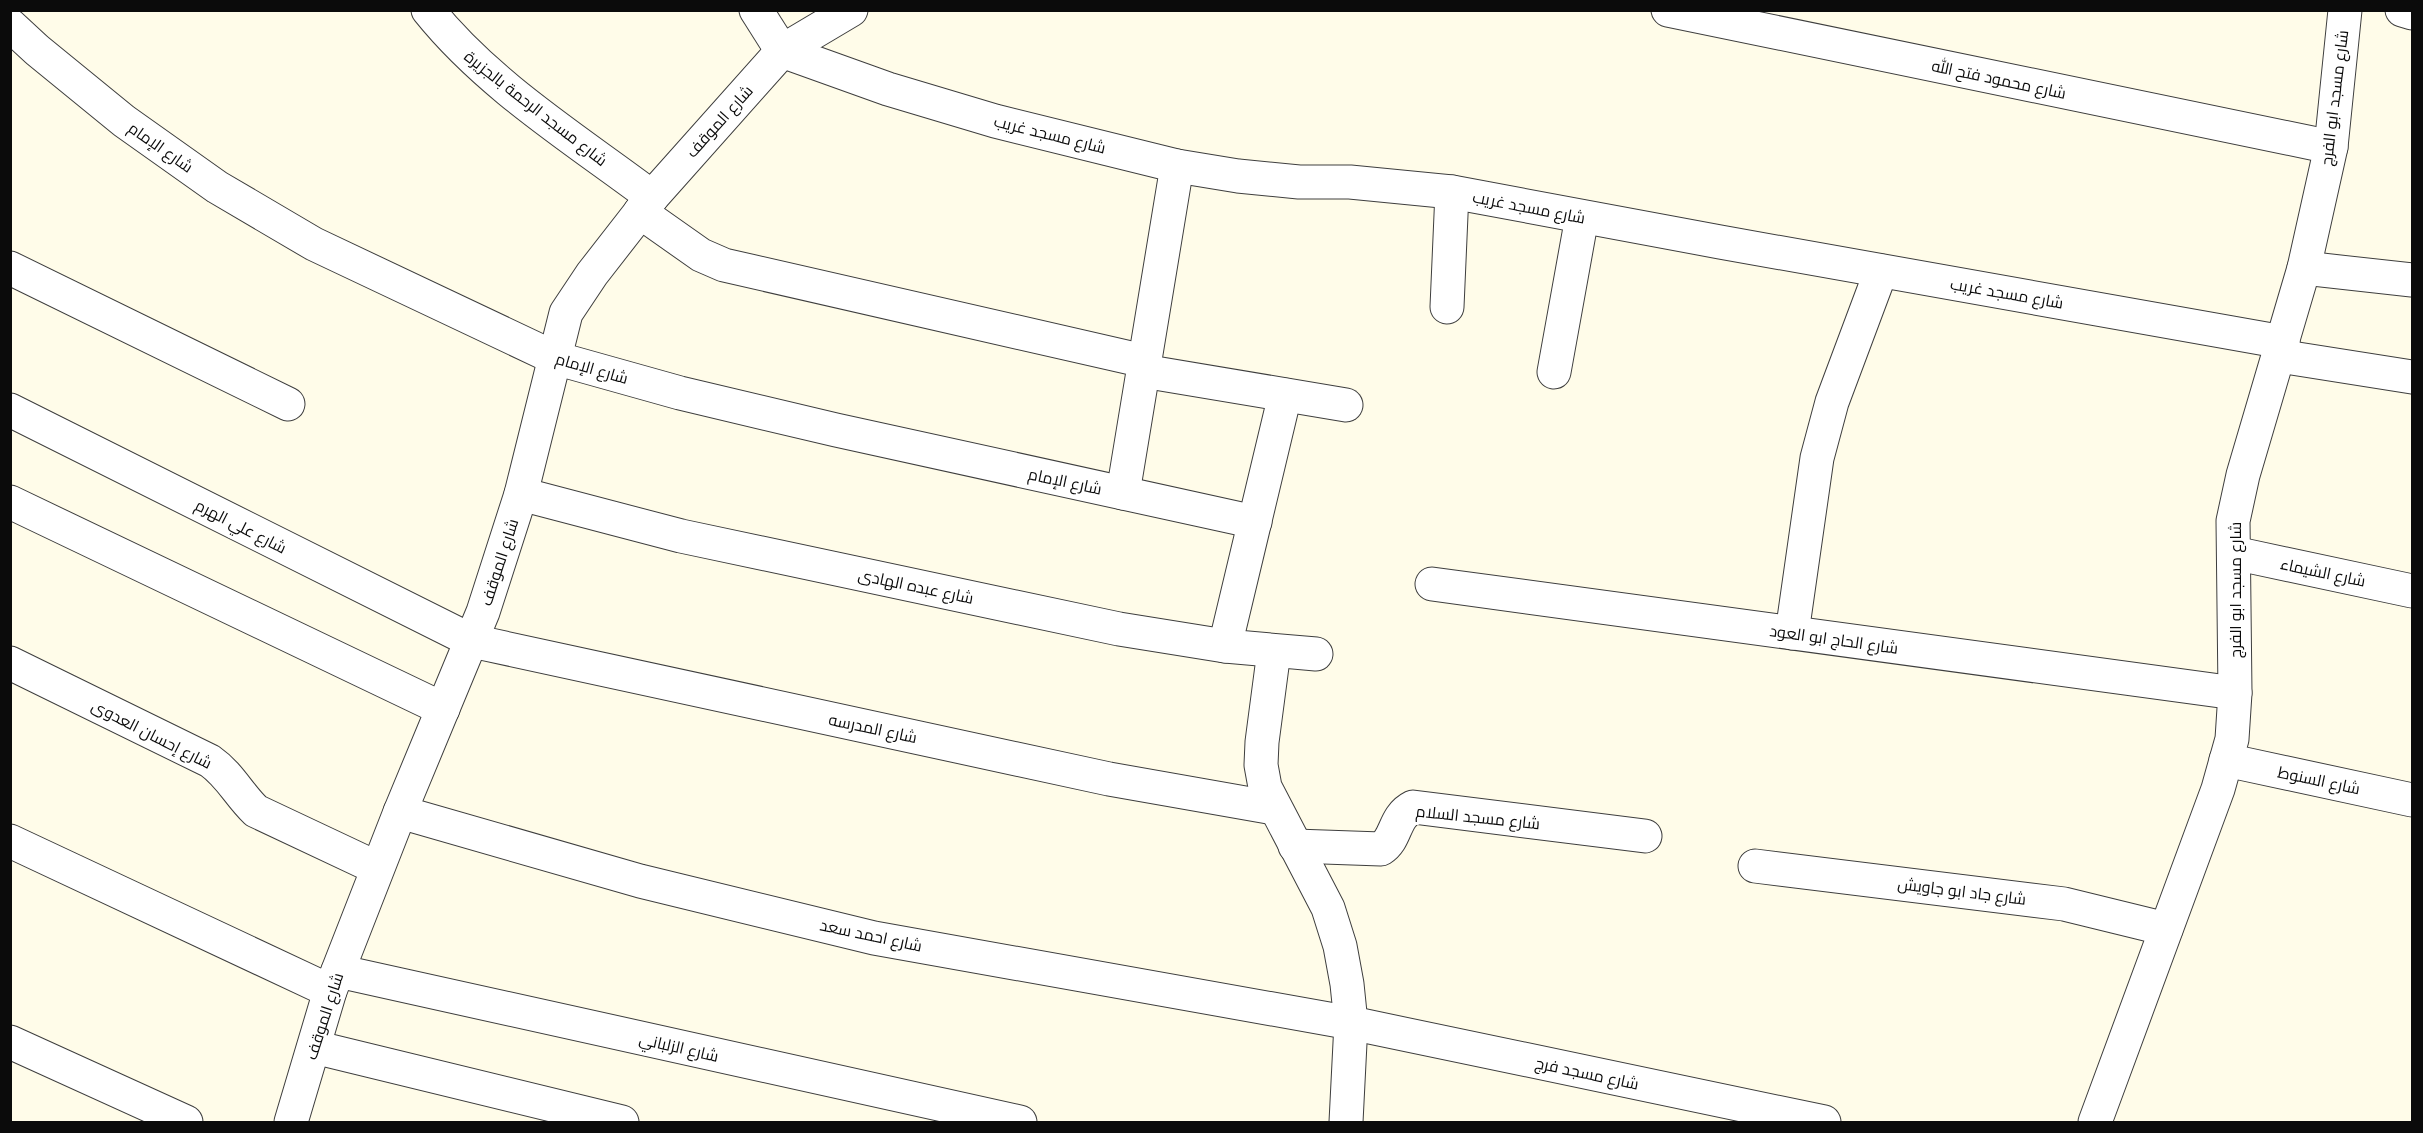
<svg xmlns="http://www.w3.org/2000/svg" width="2423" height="1133" font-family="Lora,Cairo,serif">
<rect width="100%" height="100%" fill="#fffce9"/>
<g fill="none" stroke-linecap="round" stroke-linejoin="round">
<defs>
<g id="minor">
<path d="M 428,10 C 489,86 575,139 652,197"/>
<polyline points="756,10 782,51"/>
<polyline points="1668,10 2331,147"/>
<polyline points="2402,10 2412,13"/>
<polyline points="10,25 37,50 124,121 217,187 314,244 555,358 680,393 836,430 1255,522"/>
<polyline points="782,51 888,89 995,121 1177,166 1238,176 1299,182 1350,182 1452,192 1720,242 2283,342"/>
<polyline points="640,212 701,255 724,265 1144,361"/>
<polyline points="10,268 288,404"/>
<polyline points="2304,268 2412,280"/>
<polyline points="1447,307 1452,192"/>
<polyline points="2279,356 2412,377"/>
<polyline points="1143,371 1346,405"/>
<polyline points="1554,372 1582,217"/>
<polyline points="10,410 472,641 1109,779 1274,808"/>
<polyline points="1123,493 1177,166"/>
<polyline points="521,494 681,536 1119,629 1225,646 1316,654"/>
<polyline points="10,502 443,709"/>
<polyline points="2234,553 2412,591"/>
<polyline points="1432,584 2235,693"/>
<polyline points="1792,633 1817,458 1832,402 1881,271"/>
<polyline points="1225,646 1285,395"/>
<polyline points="1274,651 1262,742 1261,765 1265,787 1328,908 1340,946 1347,984 1351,1023 1346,1122"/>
<path d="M 10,663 L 210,761 C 230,775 239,795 256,811 L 377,868"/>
<polyline points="2226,760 2412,800"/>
<polyline points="400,812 640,881 874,938 1351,1023 1824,1122"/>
<polyline points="10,841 330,991"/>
<path d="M 1295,846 L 1381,849 C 1397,839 1393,817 1413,807 L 1645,836"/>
<polyline points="1755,866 2064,904 2166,929"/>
<polyline points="338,971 1020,1122"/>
<polyline points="10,1042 186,1122"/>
<polyline points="314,1047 622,1122"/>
<polyline points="291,1122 330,991 400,812 483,612 521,494 566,313 592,274 652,197 782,51 851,10"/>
<polyline points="2095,1122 2218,789 2232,739 2235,693 2233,521 2243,475 2304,268 2331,147 2345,10"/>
</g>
</defs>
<use href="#minor" stroke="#3e3e3e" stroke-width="35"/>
<use href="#minor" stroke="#fff" stroke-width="33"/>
</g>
<g text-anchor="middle" stroke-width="6" stroke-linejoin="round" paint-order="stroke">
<g font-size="16" fill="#0b0b0b" stroke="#fff">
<text transform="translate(1999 79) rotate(12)" y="6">شارع محمود فتح الله</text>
<text transform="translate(2334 98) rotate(-83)" y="6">شارع مسجد ابو الفرج</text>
<text transform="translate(536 108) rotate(38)" y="6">شارع مسجد الرحمة بالجزيرة</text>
<text transform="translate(719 121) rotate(-48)" y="6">شارع الموقف</text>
<text transform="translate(1050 134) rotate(14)" y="6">شارع مسجد غريب</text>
<text transform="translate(161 147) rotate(35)" y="6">شارع الإمام</text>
<text transform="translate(1529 207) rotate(11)" y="6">شارع مسجد غريب</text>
<text transform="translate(2007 293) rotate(10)" y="6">شارع مسجد غريب</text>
<text transform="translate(592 368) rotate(16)" y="6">شارع الإمام</text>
<text transform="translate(1065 481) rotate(12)" y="6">شارع الإمام</text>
<text transform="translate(241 526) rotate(27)" y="6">شارع علي الهرم</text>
<text transform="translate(499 562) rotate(-72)" y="6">شارع الموقف</text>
<text transform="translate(2323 572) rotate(12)" y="6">شارع الشيماء</text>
<text transform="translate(916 586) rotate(12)" y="6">شارع عبده الهادى</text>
<text transform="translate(2235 590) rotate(-90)" y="6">شارع مسجد ابو الفرج</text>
<text transform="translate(1834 639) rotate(8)" y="6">شارع الحاج ابو العود</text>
<text transform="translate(873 728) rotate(12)" y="6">شارع المدرسه</text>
<text transform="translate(152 734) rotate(27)" y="6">شارع إحسان العدوى</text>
<text transform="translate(2319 780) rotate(12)" y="6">شارع السنوط</text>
<text transform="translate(1478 817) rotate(6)" y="6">شارع مسجد السلام</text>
<text transform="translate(1962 891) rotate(7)" y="6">شارع جاد ابو جاويش</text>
<text transform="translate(871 935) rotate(12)" y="6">شارع احمد سعد</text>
<text transform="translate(324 1016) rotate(-72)" y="6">شارع الموقف</text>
<text transform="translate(679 1047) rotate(13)" y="6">شارع الزلباني</text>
<text transform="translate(1587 1073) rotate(12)" y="6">شارع مسجد فرج</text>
</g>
</g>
<rect width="2423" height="1133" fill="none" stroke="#0b0b0b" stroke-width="24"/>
</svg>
